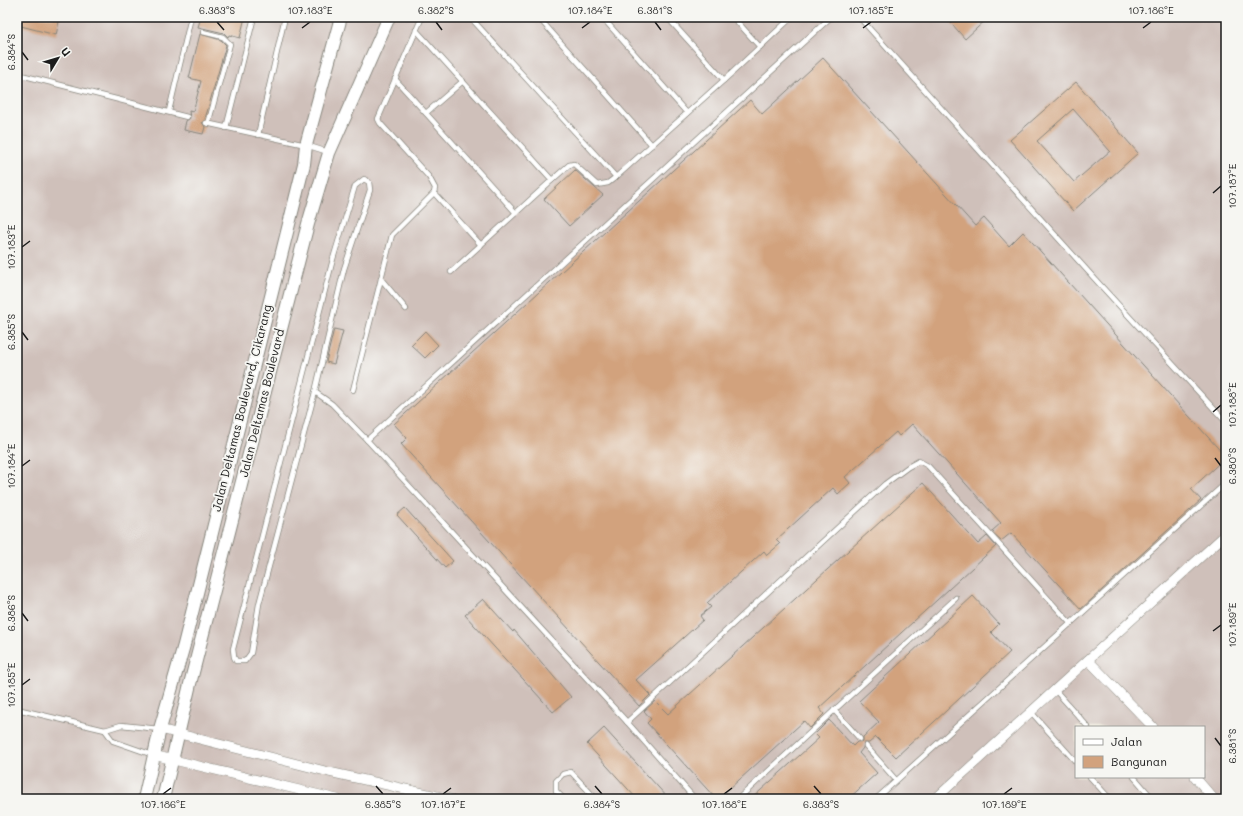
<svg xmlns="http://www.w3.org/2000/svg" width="1243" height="816" font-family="Mali,sans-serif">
<rect width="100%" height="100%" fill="#f6f6f2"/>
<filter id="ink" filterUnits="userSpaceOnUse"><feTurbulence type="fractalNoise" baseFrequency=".025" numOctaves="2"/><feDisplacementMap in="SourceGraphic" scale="8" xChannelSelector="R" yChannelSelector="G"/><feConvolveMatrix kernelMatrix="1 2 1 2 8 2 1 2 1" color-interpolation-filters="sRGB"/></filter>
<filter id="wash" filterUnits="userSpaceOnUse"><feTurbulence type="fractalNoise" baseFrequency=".012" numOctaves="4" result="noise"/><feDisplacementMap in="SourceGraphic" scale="16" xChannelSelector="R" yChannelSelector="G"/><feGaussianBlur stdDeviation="0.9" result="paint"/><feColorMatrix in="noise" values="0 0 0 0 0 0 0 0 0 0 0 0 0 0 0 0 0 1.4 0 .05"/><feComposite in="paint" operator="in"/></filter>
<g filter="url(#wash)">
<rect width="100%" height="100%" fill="#f1ecda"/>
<path fill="#cfc0ba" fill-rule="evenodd" d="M 17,17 L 1226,17 L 1226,799 L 17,799 ZM 1076,727 L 1204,727 L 1204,777 L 1076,777 Z"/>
<g id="blocks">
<g fill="#d2a27d" fill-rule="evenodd">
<polygon points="17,17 60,17 56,35 17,25"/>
<polygon points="201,17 245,17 240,38 229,35 228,37 224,33 198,27"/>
<polygon points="946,17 961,17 965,21 970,17 989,17 965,39"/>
<polygon points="200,34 221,40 226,45 205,119 202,122 205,127 203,134 184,130 186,121 190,118 189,111 193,112 201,81 189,78"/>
<polygon points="823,58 975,226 984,218 1009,246 1023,232 1226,457 1191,489 1201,500 1081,609 1011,533 1001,541 992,531 1001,523 912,424 899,436 896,432 845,477 850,483 838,494 833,488 776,540 780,544 767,555 764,551 707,603 711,607 700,616 703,620 636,680 650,695 639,706 401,444 407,438 394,424 750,100 762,114"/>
<path d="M 1076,82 L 1138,153 L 1073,211 L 1010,140 ZM 1073,109 L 1110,151 L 1074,182 L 1037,141 Z"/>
<polygon points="575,170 603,195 569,226 544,199"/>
<polygon points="334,329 343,331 334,364 326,362"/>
<polygon points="425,331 438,345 425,358 411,345"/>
<polygon points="923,483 978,544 987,536 996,546 819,708 824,714 810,728 804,721 718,799 716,799 647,723 651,719 644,711 655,701 668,714"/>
<polygon points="405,508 453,561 445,568 397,515"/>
<polygon points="973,596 999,624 991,632 1010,652 896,757 876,737 869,743 864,743 863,748 859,753 877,773 848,799 751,799 819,738 815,734 829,720 853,746 857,742 863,741 863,737 879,722 859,701"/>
<polygon points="483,599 513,632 514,630 571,697 553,712 465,615"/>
<polygon points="604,728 669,799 637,799 587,744"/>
</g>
</g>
</g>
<g filter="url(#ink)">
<use href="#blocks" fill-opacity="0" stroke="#86847b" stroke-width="1"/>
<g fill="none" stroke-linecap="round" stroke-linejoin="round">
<defs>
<g id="lane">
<polyline points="470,17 616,177"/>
<polyline points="538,17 652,145"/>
<polyline points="602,17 687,113"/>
<polyline points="667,17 724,80"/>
<polyline points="733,17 760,47"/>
<polyline points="859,17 1103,288 1226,422"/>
<polyline points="416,30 552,180 569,165 574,164 597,185 608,183 616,177 734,71 792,17"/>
<polyline points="203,32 223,37 230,44 208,124"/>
<polyline points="17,74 187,117"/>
<polyline points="395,79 516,213"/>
<polyline points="169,111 191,17"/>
<polyline points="426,113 463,81"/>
<polyline points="206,123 306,145 328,152"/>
<polyline points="226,128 254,17"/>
<polyline points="258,135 285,17"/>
<polygon points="364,179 369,182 370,190 344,269 315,392 259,604 251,653 245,661 236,661 234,657 233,649 333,259 355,186"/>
<polyline points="434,193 481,245"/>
<polyline points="451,272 552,180"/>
<polyline points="381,279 406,309"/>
<polyline points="353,390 392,235 434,193 435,188 429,177 380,123 378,119 422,17"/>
<polyline points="315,392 332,404 367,440 627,722 695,799"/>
<polyline points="367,440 831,17"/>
<polyline points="1055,690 1088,727"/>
<polyline points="17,709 105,730 121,725 159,729"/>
<polyline points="834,710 860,739"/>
<polyline points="1031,712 1076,762"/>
<polyline points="627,722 885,484 908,467 919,461 928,466 1071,624"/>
<polyline points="105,730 113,741 153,755"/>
<polyline points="866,746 896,780"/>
<polyline points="1090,777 1110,799"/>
<polyline points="1134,777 1153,799"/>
<polyline points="564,799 556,791 556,781 563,774 571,772 596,799"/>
<polyline points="738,799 956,598"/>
<polyline points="876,799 1226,483"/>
</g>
<g id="street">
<polyline points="1088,660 1153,727"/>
<polyline points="160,729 329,772 450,799"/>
<polyline points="153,755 337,799"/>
<polyline points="1195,777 1214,799"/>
<polyline points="935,799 1226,534"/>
</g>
<g id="secondary">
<polyline points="144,799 160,729 184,645 304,164 306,145 341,17"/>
<polyline points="163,799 190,684 308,224 329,153 389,17"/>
</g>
</defs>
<use href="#lane" stroke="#86847b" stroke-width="6"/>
<use href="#street" stroke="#86847b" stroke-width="10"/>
<use href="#secondary" stroke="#86847b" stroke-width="14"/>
<use href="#lane" stroke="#fff" stroke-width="4.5"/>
<use href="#street" stroke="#fff" stroke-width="9"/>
<use href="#secondary" stroke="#fff" stroke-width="12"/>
</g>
</g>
<path fill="none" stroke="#1c1c1c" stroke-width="1.5" d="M 217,22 L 224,30M 436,22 L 442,30M 655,22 L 661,30M 302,28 L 310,22M 582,28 L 590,22M 863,28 L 871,22M 1143,28 L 1151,22M 22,52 L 28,60M 1213,193 L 1221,186M 22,247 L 30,241M 22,332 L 28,340M 1213,412 L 1221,405M 1215,458 L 1221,466M 22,466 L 30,460M 22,613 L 28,621M 1213,631 L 1221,625M 22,685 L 30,679M 1215,738 L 1221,746M 376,786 L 383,794M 595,786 L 602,794M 814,786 L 821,794M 163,794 L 171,788M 443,794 L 451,788M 724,794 L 732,788M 1004,794 L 1012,788"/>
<g text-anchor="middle" stroke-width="3.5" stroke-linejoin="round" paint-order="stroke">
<g font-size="12" fill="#1c1c1c" stroke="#f6f6f2">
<text transform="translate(262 403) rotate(-76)" y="4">Jalan Deltamas Boulevard</text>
<text transform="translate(242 408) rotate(-76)" y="4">Jalan Deltamas Boulevard, Cikarang</text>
</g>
</g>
<rect width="1243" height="816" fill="none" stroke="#f6f6f2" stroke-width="44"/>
<rect x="1075" y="726" width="130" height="52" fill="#f6f6f2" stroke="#9f9f9c"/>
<rect x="1083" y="739" width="20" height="6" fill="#ffffff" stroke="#9f9f9c"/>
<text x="1111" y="746" font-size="12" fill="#1c1c1c">Jalan</text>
<rect x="1083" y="756" width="20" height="12" fill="#d2a27d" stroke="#9f9f9c"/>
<text x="1111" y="766" font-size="12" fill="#1c1c1c">Bangunan</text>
<g transform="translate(58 58) rotate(52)" stroke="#f6f6f2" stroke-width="3" paint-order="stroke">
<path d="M0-3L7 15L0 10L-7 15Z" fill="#1c1c1c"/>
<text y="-6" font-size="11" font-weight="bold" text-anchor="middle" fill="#1c1c1c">U</text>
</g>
<rect x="22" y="22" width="1199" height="772" fill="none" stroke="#1c1c1c" stroke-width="1.5"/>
<g font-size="10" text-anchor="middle" fill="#1c1c1c">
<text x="217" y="14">6.383°S</text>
<text x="310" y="14">107.183°E</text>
<text x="436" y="14">6.382°S</text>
<text x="590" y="14">107.184°E</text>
<text x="655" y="14">6.381°S</text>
<text x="871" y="14">107.185°E</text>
<text x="1151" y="14">107.186°E</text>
<text transform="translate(11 52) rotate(-90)" y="4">6.384°S</text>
<text transform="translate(1232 186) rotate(-90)" y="4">107.187°E</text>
<text transform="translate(11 247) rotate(-90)" y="4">107.183°E</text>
<text transform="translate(11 332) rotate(-90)" y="4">6.385°S</text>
<text transform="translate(1232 405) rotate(-90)" y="4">107.188°E</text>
<text transform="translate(1232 466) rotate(-90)" y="4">6.380°S</text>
<text transform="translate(11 466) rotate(-90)" y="4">107.184°E</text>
<text transform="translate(11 613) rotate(-90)" y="4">6.386°S</text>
<text transform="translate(1232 625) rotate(-90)" y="4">107.189°E</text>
<text transform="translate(11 685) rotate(-90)" y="4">107.185°E</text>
<text transform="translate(1232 746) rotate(-90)" y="4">6.381°S</text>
<text x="163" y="808">107.186°E</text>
<text x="383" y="808">6.385°S</text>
<text x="443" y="808">107.187°E</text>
<text x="602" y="808">6.384°S</text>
<text x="724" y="808">107.188°E</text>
<text x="821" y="808">6.383°S</text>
<text x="1004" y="808">107.189°E</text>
</g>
</svg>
